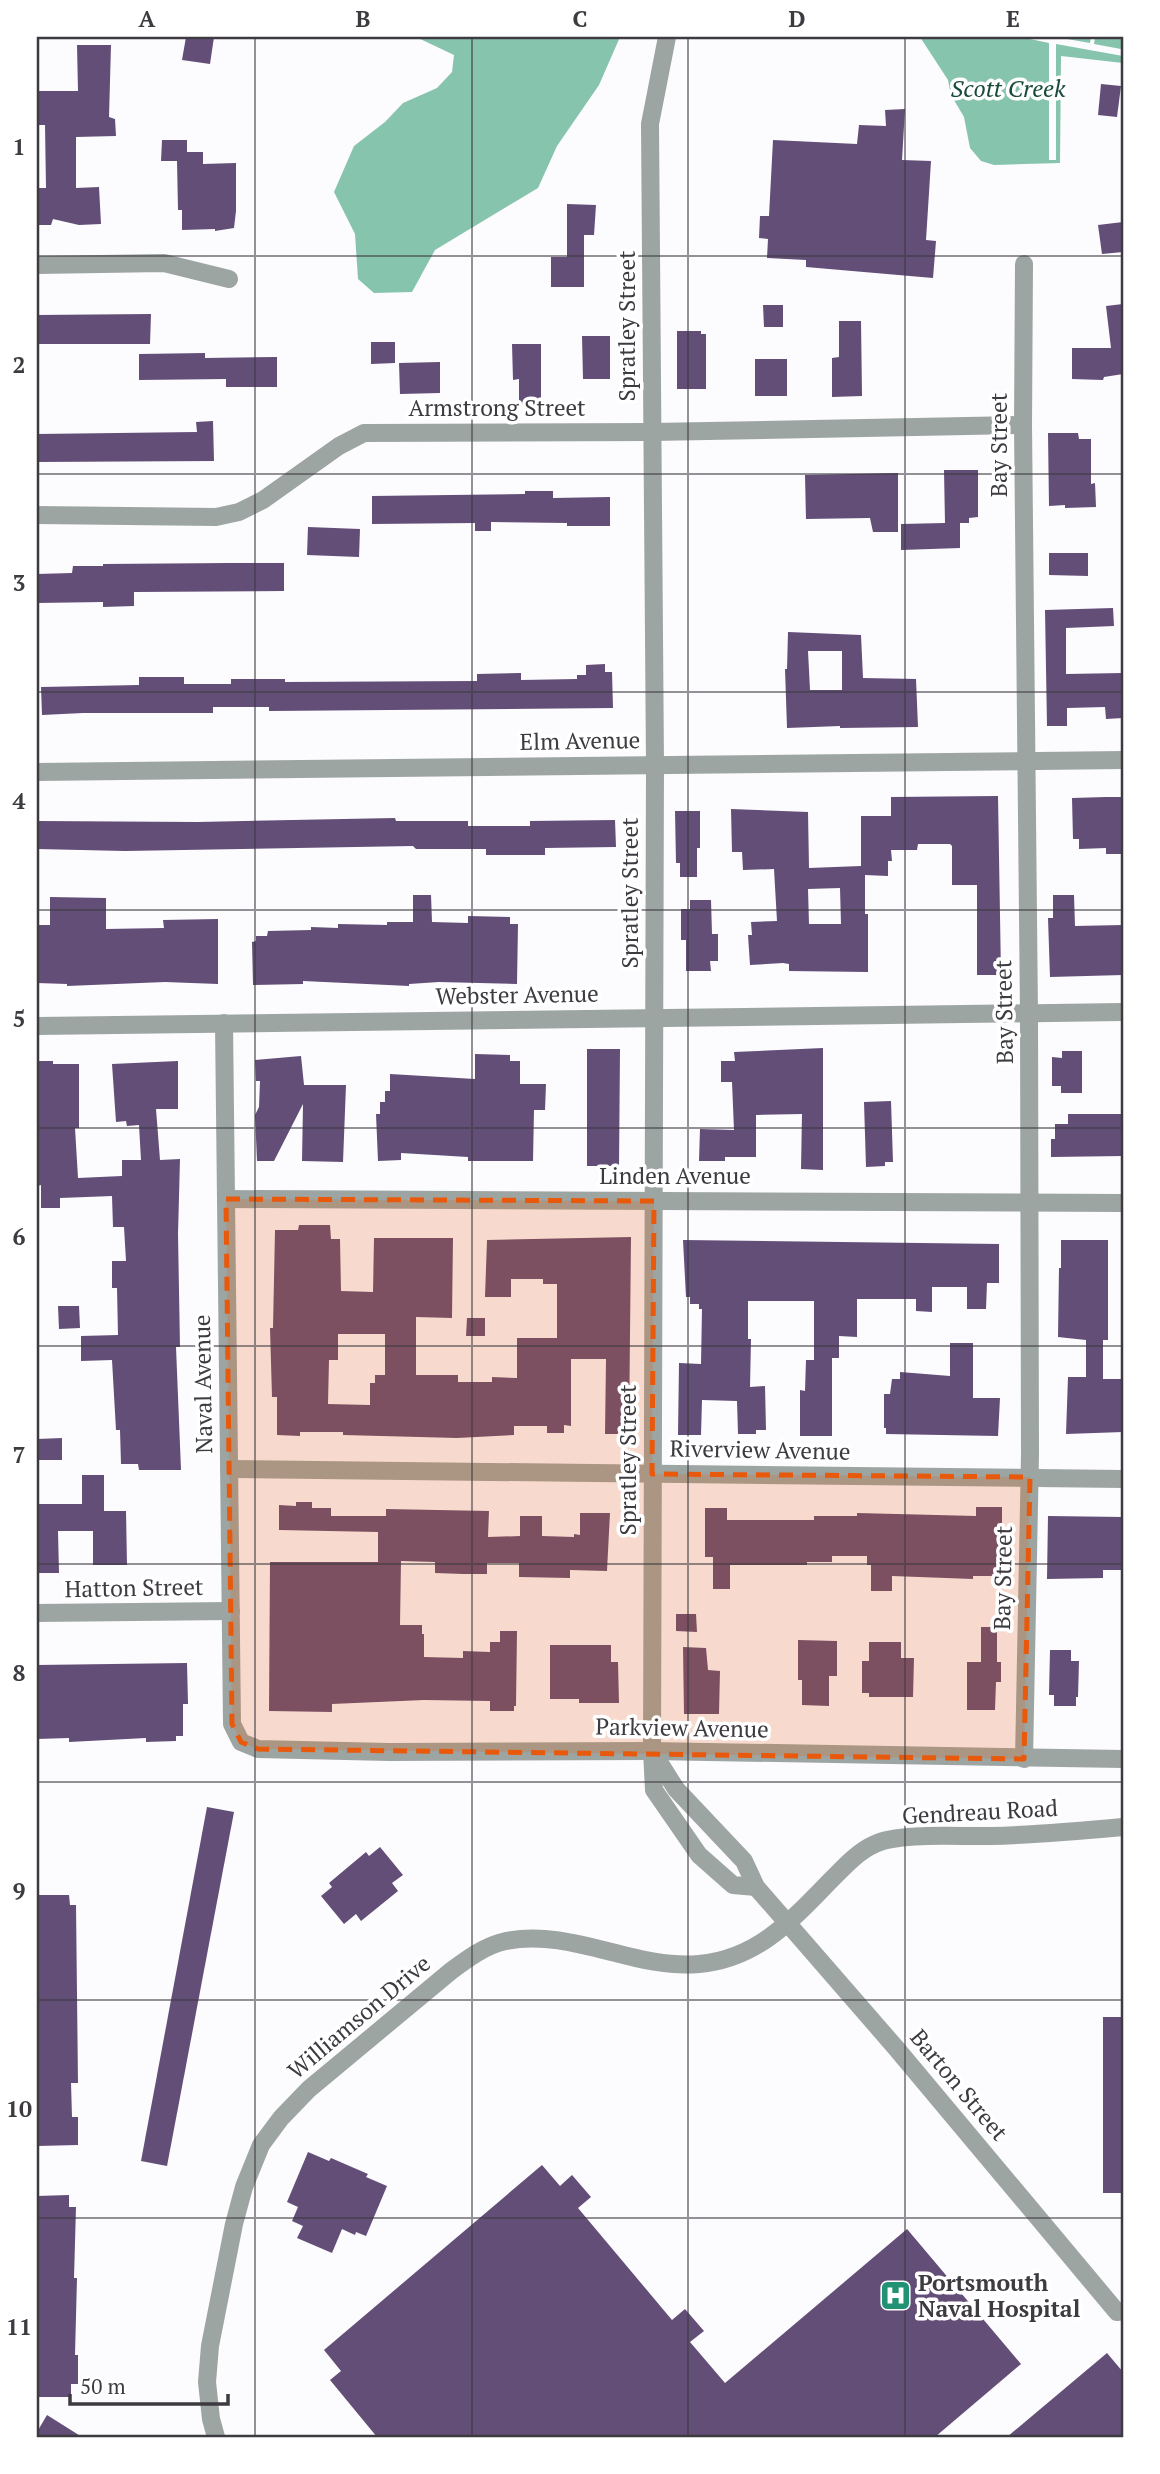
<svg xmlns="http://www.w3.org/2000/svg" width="1160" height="2474" font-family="'PT Serif',serif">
<rect width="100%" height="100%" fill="#fcfbfe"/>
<g fill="#87c4ad">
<polygon points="416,37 620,37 599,85 557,146 538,188 435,250 412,292 374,293 358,279 355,234 334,192 354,146 385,122 403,103 437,88 452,72 454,55"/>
<polygon points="920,37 1123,37 1123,63 1061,56 1060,163 994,165 981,161 970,148 964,117 951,95 948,80"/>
</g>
<polygon fill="#fcfbfe" points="1031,37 1067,37 1067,39 1090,43 1091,37 1095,37 1094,44 1121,49 1123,39 1123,56 1056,44 1056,160 1049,160 1049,43 1030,39"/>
<g fill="#624e77" fill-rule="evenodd">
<polygon points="186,37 214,37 210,64 182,60"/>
<polygon points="77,45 111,45 109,117 115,119 116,136 76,137 76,188 99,187 101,224 79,225 53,219 51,225 37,225 37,188 46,188 45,125 37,125 37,91 78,91"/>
<polygon points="1101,84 1121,86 1117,117 1098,115"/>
<polygon points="905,109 902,160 931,161 926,240 936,241 933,278 806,267 806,260 767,258 768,239 759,238 760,216 769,216 773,140 857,144 859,125 886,126 885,110"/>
<polygon points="162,140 187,140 187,152 203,152 203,164 236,163 236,211 234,228 215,231 215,229 182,230 182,210 178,210 177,161 161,161"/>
<polygon points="567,204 596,205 594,235 584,235 584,287 551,287 551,257 567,257"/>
<polygon points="1123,222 1123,252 1102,254 1098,225"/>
<polygon points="1123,304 1123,374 1104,377 1103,380 1072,379 1072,348 1111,348 1106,306"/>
<polygon points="763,305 783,305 783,327 764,327"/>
<polygon points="151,314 150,344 37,344 37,315"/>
<polygon points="839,321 861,321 862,396 832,397 832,358 839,357"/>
<polygon points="677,331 701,331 701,334 706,334 706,389 677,389"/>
<polygon points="582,336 610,336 610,379 583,379"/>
<polygon points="371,342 395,342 395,363 371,364"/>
<polygon points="512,344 541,344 541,405 519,405 519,379 513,380"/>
<polygon points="205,353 205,358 277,357 277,387 226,387 226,379 139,380 139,354"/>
<rect x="755" y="359" width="32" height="37"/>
<polygon points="440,362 440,393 400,394 399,363"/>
<polygon points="213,421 214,461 37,462 37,434 197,432 196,422"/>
<polygon points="1048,433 1078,433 1079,439 1091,439 1091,484 1095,483 1096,507 1065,508 1065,505 1049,506"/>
<polygon points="944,470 978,470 978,517 969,518 969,523 960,523 960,548 901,550 901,524 945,523"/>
<polygon points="898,473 898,532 873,532 870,518 806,519 805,475"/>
<polygon points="525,491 553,491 553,498 610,497 610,526 567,526 567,523 491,522 491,531 475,531 475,523 372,524 372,496 525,494"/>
<polygon points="308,527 360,529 359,557 307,555"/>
<polygon points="1049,553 1088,553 1088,576 1049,575"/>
<polygon points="230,563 284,563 284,591 134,592 134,606 103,607 103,602 37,603 37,574 72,573 73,566 103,566 103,564"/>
<polygon points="1113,608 1114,626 1066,628 1066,674 1123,673 1123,718 1106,719 1105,707 1067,708 1067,726 1047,726 1045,610"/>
<path d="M 788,632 L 861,635 L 863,678 L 916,679 L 918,727 L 840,728 L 840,726 L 787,728 L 785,669 L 787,669 ZM 808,651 L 842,651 L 842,690 L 810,690 Z"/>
<polygon points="605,664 605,672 612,672 613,708 269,711 269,707 213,707 213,713 83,713 42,715 41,687 139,685 139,677 184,677 184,684 231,684 231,679 285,679 285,682 477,681 477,674 521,673 521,680 577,679 577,675 586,675 586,665"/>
<path d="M 998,796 L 1001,975 L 977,975 L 977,885 L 952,885 L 952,846 L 950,844 L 918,844 L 917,850 L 891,850 L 892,861 L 888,861 L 888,876 L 865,875 L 865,914 L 868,914 L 868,972 L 789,971 L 789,964 L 783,963 L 750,965 L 748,935 L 752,935 L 751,922 L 777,921 L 774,869 L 743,870 L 742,852 L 732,852 L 731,809 L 808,812 L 809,868 L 861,866 L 861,816 L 891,816 L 891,797 ZM 840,888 L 841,924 L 809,924 L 808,889 Z"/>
<polygon points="1106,797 1123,797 1123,854 1106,854 1106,848 1079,849 1079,839 1073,839 1072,798"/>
<polygon points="675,811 700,811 700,848 697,848 697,877 680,877 680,863 676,863"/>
<polygon points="395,818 396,821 468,821 468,826 530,826 530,821 615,820 616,847 545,848 545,855 486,855 486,849 416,849 413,846 125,851 37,849 37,821 198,822"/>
<polygon points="413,895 431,895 432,922 468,923 468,916 510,917 510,924 518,924 517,984 439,982 409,984 409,986 303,981 303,984 253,985 252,942 256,941 256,936 267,936 268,931 311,930 311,927 338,928 338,924 387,925 387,922 413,922"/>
<polygon points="1053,895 1074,895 1075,926 1123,925 1123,975 1050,977 1048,918 1053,918"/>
<polygon points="50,897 106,898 106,929 164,928 163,920 218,919 218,984 165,982 67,986 67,984 37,983 37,925 50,925"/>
<polygon points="690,900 711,900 712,934 718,934 718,961 710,961 711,971 686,971 686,940 681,940 681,909 690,909"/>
<polygon points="823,1048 823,1170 801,1169 802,1114 756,1115 756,1157 725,1157 725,1161 699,1161 700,1129 734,1130 732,1082 721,1082 721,1061 735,1061 734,1052"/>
<polygon points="587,1049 620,1049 619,1166 587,1166"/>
<polygon points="1062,1051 1082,1051 1082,1093 1061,1093 1061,1086 1052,1086 1052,1057 1062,1058"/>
<polygon points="475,1054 510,1055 510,1061 520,1061 520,1084 546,1084 545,1110 534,1110 533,1161 468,1161 468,1157 401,1153 401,1160 378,1161 376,1114 380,1114 380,1102 385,1102 385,1091 390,1091 390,1074 475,1079"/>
<polygon points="301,1056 304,1085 346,1085 343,1162 302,1161 303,1104 274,1161 257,1161 255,1115 259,1107 260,1081 256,1081 255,1060"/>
<polygon points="37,1061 53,1061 53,1064 79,1064 79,1128 75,1128 78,1178 122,1176 122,1160 141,1160 139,1125 127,1126 126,1121 116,1122 112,1064 178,1061 178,1109 156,1109 160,1160 180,1159 178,1234 180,1347 176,1347 181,1470 139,1470 138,1464 121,1464 120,1430 116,1430 112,1360 81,1361 81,1336 118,1335 117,1288 112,1288 112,1261 126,1261 124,1227 113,1227 112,1196 60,1198 60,1208 41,1208 41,1185 37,1186"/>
<polygon points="891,1101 893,1162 885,1162 885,1166 866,1167 864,1102"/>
<polygon points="1068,1114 1123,1114 1123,1156 1051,1157 1051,1139 1055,1139 1055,1124 1068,1124"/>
<path d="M 299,1225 L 330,1225 L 331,1239 L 340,1239 L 341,1291 L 373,1292 L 374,1238 L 453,1238 L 452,1318 L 416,1317 L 416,1375 L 458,1375 L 458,1382 L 492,1382 L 492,1377 L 517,1378 L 517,1338 L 557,1338 L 557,1284 L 543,1284 L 543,1279 L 511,1279 L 511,1297 L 485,1297 L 487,1240 L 631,1237 L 629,1434 L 605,1434 L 606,1359 L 571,1359 L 571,1426 L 564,1425 L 564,1433 L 547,1433 L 547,1426 L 514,1426 L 514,1435 L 457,1438 L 343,1435 L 343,1432 L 300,1432 L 300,1436 L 277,1435 L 277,1397 L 272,1397 L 270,1328 L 273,1328 L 275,1230 L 298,1230 ZM 338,1334 L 385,1334 L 385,1375 L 375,1375 L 375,1383 L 370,1383 L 370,1405 L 328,1404 L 329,1360 L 338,1360 Z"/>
<polygon points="683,1240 999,1244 999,1283 987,1283 986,1309 967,1309 967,1287 932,1287 932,1312 916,1311 916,1299 857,1299 857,1337 839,1336 839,1358 832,1358 832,1436 800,1436 800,1390 805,1391 806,1360 814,1360 814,1301 748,1301 748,1339 751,1339 750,1387 765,1386 766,1430 756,1430 756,1434 738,1434 737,1401 702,1400 701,1435 678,1435 679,1363 701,1364 702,1309 699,1309 699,1304 690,1304 690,1297 686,1297"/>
<polygon points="1061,1240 1108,1240 1108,1340 1103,1340 1103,1379 1123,1379 1123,1432 1066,1434 1068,1377 1086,1377 1086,1340 1058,1337 1059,1268 1061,1268"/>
<polygon points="58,1306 79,1306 80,1328 59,1329"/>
<polygon points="467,1318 485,1318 485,1336 466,1336"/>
<polygon points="950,1343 973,1343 973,1398 1000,1398 998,1436 886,1434 886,1428 884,1428 884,1394 890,1394 892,1379 900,1379 900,1372 950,1376"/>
<polygon points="62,1438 62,1460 37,1460 37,1439"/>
<polygon points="82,1475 104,1475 104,1511 126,1511 127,1565 93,1565 93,1531 58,1531 59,1573 37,1573 37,1504 82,1504"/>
<polygon points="296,1502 312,1502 312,1508 331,1508 331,1516 386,1516 386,1509 489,1511 488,1537 520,1536 520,1516 542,1516 542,1536 574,1537 574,1534 580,1535 580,1513 610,1513 607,1571 570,1570 570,1578 519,1577 519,1563 487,1563 487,1574 463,1574 435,1573 435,1562 401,1561 400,1625 422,1625 422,1634 424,1634 424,1657 463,1658 463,1651 490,1652 490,1642 500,1642 500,1631 517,1631 516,1706 514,1706 514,1711 490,1711 490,1701 424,1700 332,1704 332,1712 269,1711 270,1562 378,1562 378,1532 279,1530 279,1505 296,1506"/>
<polygon points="976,1507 1002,1507 1002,1576 973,1576 973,1579 892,1576 892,1591 871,1591 871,1565 867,1565 867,1556 832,1556 832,1562 807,1562 807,1565 730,1565 730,1589 713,1589 713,1557 705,1557 705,1508 727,1508 727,1520 814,1520 814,1516 857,1516 857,1513 976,1516"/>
<polygon points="1048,1516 1123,1517 1123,1570 1103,1570 1103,1578 1047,1579"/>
<polygon points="676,1614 696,1614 697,1632 676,1631"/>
<polygon points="981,1627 997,1627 997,1662 1001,1662 1001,1682 996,1682 995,1710 967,1710 967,1662 981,1662"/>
<polygon points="798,1640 837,1641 837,1676 829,1676 829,1706 802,1705 802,1680 798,1680"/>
<polygon points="869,1642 901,1642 901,1658 914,1658 913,1697 869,1697 869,1693 862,1693 862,1661 869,1661"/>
<polygon points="550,1645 611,1645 611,1662 618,1662 619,1703 579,1703 579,1699 550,1699"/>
<polygon points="683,1647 706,1648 708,1670 720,1671 719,1714 684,1714"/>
<polygon points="1050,1650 1071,1650 1071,1661 1079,1661 1078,1697 1076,1697 1076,1706 1054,1706 1054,1695 1049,1695"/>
<polygon points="187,1663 188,1704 183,1704 183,1736 176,1736 176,1741 146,1742 146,1738 69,1742 69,1738 37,1739 37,1665"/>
<polygon points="207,1807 234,1812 167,2166 141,2161"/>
<polygon points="380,1847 403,1875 392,1883 398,1891 361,1921 356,1914 344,1924 321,1896 332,1887 329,1883 366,1852 369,1856"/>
<polygon points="37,1895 69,1895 70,1905 76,1905 78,2083 71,2083 72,2117 78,2117 78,2145 37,2146"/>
<rect x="1103" y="2017" width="20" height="176"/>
<polygon points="308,2152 329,2161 331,2158 368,2174 366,2177 387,2186 366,2236 356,2232 355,2235 342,2229 332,2253 297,2238 303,2226 292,2221 298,2207 287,2202"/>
<polygon points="542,2165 560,2186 572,2175 591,2197 578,2208 672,2320 685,2309 704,2331 690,2342 725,2383 907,2229 1021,2364 935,2437 377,2437 330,2380 341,2371 324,2350"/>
<polygon points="69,2195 69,2207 76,2207 74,2278 77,2278 75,2355 78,2355 78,2384 71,2384 71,2397 37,2397 37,2196"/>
<polygon points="1107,2353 1123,2372 1123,2437 1007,2437"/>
<polygon points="47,2415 82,2437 37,2437 37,2432"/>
</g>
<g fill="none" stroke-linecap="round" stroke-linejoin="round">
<g stroke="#9da5a2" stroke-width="18">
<polyline points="667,37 650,124 655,765 652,1751 654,1790 699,1855 733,1885 756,1887"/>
<polyline points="37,265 164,263 229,279"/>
<polyline points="37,515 216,517 239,512 263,500 339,446 364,433 652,432 1023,425"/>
<polyline points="37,772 1123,760"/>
<polyline points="224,1023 232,1724 241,1742 258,1749 389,1752 652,1751 1123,1759"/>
<polyline points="37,1026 1123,1012"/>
<polyline points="226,1199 1123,1203"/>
<polyline points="229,1469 1123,1479"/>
<polyline points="37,1613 231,1611"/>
<polyline points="654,1754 676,1789 744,1861 756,1887 896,2048 1117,2312 1123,2311"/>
<polyline points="1024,1759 1030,1454 1029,1014 1023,425 1024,264"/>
<path d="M 216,2437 L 211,2419 L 207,2382 L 210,2346 L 234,2224 L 244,2187 L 261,2145 L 281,2118 L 309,2089 L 451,1971 C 467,1959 486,1945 506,1941 C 572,1928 634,1970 699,1964 C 757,1959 792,1920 830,1881 C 844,1867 857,1852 875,1844 C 900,1832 961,1837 991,1836 C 1035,1835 1079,1831 1123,1827"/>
</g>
</g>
<path fill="#e8590c" fill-opacity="0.2" stroke="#e8590c" stroke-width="5" stroke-dasharray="14 9" stroke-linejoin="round" d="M 226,1199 L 654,1201 L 652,1474 L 1030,1477 L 1024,1759 L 258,1749 L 241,1742 L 232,1724 Z"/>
<path fill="none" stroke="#3d3a40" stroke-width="2" stroke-opacity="0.55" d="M 255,37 L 255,2437M 472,37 L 472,2437M 688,37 L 688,2437M 905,37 L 905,2437M 37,256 L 1123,256M 37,474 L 1123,474M 37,692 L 1123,692M 37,910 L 1123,910M 37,1128 L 1123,1128M 37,1346 L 1123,1346M 37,1564 L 1123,1564M 37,1782 L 1123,1782M 37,2000 L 1123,2000M 37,2218 L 1123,2218"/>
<defs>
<symbol id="hospital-square" viewBox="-11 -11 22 22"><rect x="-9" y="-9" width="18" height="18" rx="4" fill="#229274" stroke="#fff"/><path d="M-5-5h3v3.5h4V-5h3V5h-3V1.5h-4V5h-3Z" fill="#fff"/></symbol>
</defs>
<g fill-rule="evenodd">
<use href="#hospital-square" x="878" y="2278" width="35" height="35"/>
</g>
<g text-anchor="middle" stroke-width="7" stroke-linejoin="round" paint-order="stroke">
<g font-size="23" fill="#3d3a40" stroke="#fff">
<text transform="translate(627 326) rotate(-90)" y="8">Spratley Street</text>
<text x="497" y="416">Armstrong Street</text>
<text transform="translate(999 445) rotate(-90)" y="8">Bay Street</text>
<text transform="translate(580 741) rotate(-1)" y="8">Elm Avenue</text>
<text transform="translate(630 893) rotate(-90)" y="8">Spratley Street</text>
<text transform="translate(517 995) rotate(-1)" y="8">Webster Avenue</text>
<text transform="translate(1004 1012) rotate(-91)" y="8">Bay Street</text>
<text x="675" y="1184">Linden Avenue</text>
<text transform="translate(203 1384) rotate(-91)" y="8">Naval Avenue</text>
<text transform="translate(760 1450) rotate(1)" y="8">Riverview Avenue</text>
<text transform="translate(628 1460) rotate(-90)" y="8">Spratley Street</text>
<text transform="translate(1003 1578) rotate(-89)" y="8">Bay Street</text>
<text transform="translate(134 1588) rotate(-1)" y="8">Hatton Street</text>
<text transform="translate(682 1728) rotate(1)" y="8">Parkview Avenue</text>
<text transform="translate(980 1812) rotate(-3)" y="8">Gendreau Road</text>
<text transform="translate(359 2017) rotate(-40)" y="8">Williamson Drive</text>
<text transform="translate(959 2085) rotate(50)" y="8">Barton Street</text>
</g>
<g font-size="23" font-weight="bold" fill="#3d3a40" stroke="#fff" text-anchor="start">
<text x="918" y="2291">Portsmouth<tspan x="918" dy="26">Naval Hospital</tspan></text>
</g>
<g font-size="24" font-style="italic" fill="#194b3c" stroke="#fff">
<text x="1008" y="97">Scott Creek</text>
</g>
</g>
<rect width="1160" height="2474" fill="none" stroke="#ffffff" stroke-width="77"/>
<path d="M70 2394v10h158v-10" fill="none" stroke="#3d3a40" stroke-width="3.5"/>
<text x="80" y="2394" font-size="21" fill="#3d3a40" stroke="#ffffff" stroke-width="5" paint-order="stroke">50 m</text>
<rect x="38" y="38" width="1084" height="2398" fill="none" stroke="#3d3a40" stroke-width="2.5"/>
<g font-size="23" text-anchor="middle" font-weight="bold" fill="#3d3a40">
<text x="147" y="27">A</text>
<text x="363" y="27">B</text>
<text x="580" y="27">C</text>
<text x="797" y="27">D</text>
<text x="1013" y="27">E</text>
<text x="19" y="155">1</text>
<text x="19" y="373">2</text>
<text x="19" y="591">3</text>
<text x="19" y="809">4</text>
<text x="19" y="1027">5</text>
<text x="19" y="1245">6</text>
<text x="19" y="1463">7</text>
<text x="19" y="1681">8</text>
<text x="19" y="1899">9</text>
<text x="19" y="2117">10</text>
<text x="19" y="2335">11</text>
</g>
</svg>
